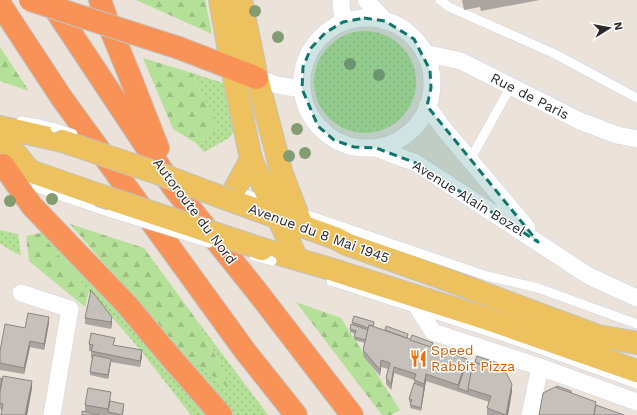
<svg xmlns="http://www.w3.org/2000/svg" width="637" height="415" font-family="'Work Sans',sans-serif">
<defs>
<pattern id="grass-dots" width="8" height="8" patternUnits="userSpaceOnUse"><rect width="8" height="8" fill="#b5e098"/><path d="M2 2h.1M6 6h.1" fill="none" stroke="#9cc083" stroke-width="1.8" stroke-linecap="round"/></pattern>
<pattern id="forest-firs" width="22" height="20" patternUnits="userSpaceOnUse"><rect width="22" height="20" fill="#b5e098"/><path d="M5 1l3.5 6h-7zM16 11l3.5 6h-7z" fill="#9cc083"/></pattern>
</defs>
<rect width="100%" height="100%" fill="#ebe3da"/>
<g fill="url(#grass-dots)">
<circle cx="365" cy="82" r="51"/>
<polygon points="192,73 223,83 236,129 229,138 204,152 196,143 218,130"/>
<polygon points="44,228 213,415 191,415 137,346 89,291 40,233"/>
<polygon points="0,230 18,234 21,256 0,244"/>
<polygon points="193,315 268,415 233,415 178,350 229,388 220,364"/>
</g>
<g fill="url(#forest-firs)">
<polygon points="136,0 205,0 212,34"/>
<polygon points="0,47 29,91 0,81"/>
<polygon points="143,58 192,73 218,130 196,143 173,129"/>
<polygon points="70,224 144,248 193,315 220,364 230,389 178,350"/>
<polygon points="40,233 89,291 85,307 29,261 26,236"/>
<polygon points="296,302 341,318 400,410 391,415 382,415"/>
</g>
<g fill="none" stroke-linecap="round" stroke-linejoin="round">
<defs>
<g id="lane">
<polyline points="440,0 449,7 555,54 637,98"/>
<polyline points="21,121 39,124 55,128"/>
<polyline points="470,160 511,86"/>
<polyline points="20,182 111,213"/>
<polyline points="234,191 268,201"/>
<polyline points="299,212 487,276 538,288 637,324"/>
<polyline points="331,281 368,293 505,337 637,384"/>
</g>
<g id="street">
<polyline points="341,0 343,22"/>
<polyline points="366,0 385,21"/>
<circle cx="367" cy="83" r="65"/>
<polyline points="424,53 461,61 580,121 617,135 637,139"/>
<polyline points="257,78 277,85 302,89"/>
<polyline points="427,106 444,129 527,228"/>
<polyline points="376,148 416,163 589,276 637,298"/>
<polyline points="21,293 70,309 52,415"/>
<polyline points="410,295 433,332 540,367 637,402"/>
<polyline points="530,415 540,367"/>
</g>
<g id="primary">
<polyline points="220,0 232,68 251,159 297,259"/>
<polyline points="241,0 257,78 282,174 302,226"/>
<polyline points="0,127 62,141"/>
<polyline points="0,135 30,171"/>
<polyline points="251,159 229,200 335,238 346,244 445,279 598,336 637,343"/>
<polyline points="0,165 30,171 99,195"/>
<polyline points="262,249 327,268 488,319 637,371"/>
</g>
<g id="highway">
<polyline points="49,0 173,187 255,289 352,415"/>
<polyline points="100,0 108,23 129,74 158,148"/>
<polyline points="0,4 61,97 245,351 296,415"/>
<polyline points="179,48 257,78"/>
<polyline points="3,165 32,206 127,305 167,353 221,415"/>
</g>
</defs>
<use href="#lane" stroke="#d0d4e1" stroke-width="10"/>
<use href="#street" stroke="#d0d4e1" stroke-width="18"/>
<use href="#primary" stroke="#c3c3c3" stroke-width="24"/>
<use href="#highway" stroke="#c3c3c3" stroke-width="24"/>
<use href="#lane" stroke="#fff" stroke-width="9"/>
<use href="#street" stroke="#fff" stroke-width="17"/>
<use href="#primary" stroke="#ecc15e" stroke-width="22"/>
<use href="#highway" stroke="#f99257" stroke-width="22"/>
<defs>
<g id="lane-bridge">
<polyline points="55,128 73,134"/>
<polyline points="111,213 209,243"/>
<polyline points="254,256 272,261"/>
</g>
<g id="primary-bridge">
<polyline points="62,141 157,173 229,200"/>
<polyline points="99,195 262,249"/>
</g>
<polyline id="highway-bridge" points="30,0 179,48"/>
</defs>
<use href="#lane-bridge" stroke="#d0d4e1" stroke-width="10" stroke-linecap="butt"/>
<use href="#primary-bridge" stroke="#c3c3c3" stroke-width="24" stroke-linecap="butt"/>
<use href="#highway-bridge" stroke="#c3c3c3" stroke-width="24" stroke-linecap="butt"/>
<use href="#lane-bridge" stroke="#fff" stroke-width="9"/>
<use href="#primary-bridge" stroke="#ecc15e" stroke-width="22"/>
<use href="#highway-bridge" stroke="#f99257" stroke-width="22"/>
</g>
<g fill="#849c72">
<circle cx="255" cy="11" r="6"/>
<circle cx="278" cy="37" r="6"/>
<circle cx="350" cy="64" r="6"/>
<circle cx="379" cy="75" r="6"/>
<circle cx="297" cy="129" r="6"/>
<circle cx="305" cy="153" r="6"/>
<circle cx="289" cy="156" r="6"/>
<circle cx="52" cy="199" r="6"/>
<circle cx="10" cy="201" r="6"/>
</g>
<g fill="#aaa5a0">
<polygon points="462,0 540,0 481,11 480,7 464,10"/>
<polygon points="91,290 112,323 111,329 85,324 85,318"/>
<polygon points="352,322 374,326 374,327 385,330 408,338 408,339 433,346 432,347 467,362 473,364 506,370 505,373 512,391 508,415 487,415 487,408 489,402 426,381 421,411 410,408 411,403 409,402 409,399 414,383 414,380 394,373 391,390 386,384 386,378 388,369 381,367 380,376 363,356 363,350 365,343 354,340 355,334 350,332 350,329 352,324"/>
<polygon points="49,323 44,350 30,347 24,374 0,370 0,351 25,328"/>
<polygon points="89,344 114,345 142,356 140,367 111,362 108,379 90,375 90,372 92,358 91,358 91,351 89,351"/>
<polygon points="0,378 32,388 27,415 1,415 2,410 0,409"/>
<polygon points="111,399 110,401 124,407 123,415 103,415 85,412 85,405"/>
</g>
<g fill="#8b8682">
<polygon points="49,317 49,323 44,350 44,344"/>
<polygon points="112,317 112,323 111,329 111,322"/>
<polygon points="30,341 30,347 24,374 24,368"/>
<polygon points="142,350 142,356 140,367 140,361"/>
<polygon points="111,359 111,362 108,379 108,375"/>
<polygon points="467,359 467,366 458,388 458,385"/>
<polygon points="381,360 381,367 380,376 380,370"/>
<polygon points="394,367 394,373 391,390 391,384"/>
<polygon points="426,374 426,381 421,411 421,408"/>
<polygon points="32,381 32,388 27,415 25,415"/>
<polygon points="512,384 512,391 508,415 506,415"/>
</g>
<g fill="#c6c0ba" stroke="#8b8682">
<polygon points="91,290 112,317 111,322 85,318"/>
<polygon points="28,313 49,317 44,344 30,341 24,368 0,363 0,351 5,324 25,328"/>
<polygon points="354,316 374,322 373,326 369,325 368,328 352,322"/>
<polygon points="351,324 368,330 366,340 354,337 356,331 350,329"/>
<polygon points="369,325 467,359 458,385 426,374 424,384 414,380 416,374 394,367 391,384 386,378 390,363 381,360 380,370 363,350"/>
<polygon points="386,326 408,334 407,338 385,330"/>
<polygon points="91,333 115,338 113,345 142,350 140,361 91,351 93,345 89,344"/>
<polygon points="412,335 433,343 431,347 410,340"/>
<polygon points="93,355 111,359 108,375 90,372"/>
<polygon points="477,356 506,366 504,373 475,362"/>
<polygon points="467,362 473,364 468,389 468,392 458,388"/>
<polygon points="473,362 506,373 512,384 506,415 487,408 491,396 468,389"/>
<polygon points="3,376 32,381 25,415 1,415 3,404 0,403 0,391"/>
<polygon points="0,378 2,379 0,391"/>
<polygon points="414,383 424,387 421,408 410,405 412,400 409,399"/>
<polygon points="557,386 571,391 571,393 556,388"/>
<polygon points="555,387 596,402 594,415 539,415 543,393"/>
<polygon points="88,388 111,392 108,409 85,405"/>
<polygon points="110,401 124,404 122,415 108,412"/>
<polygon points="596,405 624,415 594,415"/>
<polygon points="82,411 100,415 82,415"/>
</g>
<path fill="#0f766e" fill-opacity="0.2" stroke="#0f766e" stroke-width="3" stroke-dasharray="8 5" stroke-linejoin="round" d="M 364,18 L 385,21 L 414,39 L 430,70 L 431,88 L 427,106 L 538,242 L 416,163 L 376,148 L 354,147 L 334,140 L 318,126 L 302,89 L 303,67 L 311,48 L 325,33 L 343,22 Z"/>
<defs>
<symbol id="restaurant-bare" viewBox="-9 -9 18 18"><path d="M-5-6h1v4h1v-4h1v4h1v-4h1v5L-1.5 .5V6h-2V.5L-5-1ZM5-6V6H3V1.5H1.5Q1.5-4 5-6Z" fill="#e8710a" stroke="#fff" stroke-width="2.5" paint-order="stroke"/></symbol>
</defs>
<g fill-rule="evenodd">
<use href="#restaurant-bare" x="406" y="346" width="25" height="25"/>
</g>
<g text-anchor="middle" stroke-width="3" stroke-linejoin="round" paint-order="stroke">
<g font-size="14" fill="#292929" stroke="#fff">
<text transform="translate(530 96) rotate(27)" y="5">Rue de Paris</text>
<text transform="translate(469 198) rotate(32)" y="5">Avenue Alain Bozel</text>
<text transform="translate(195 211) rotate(53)" y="5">Autoroute du Nord</text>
<text transform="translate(319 233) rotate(20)" y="5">Avenue du 8 Mai 1945</text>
</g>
<g font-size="14" fill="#c56008" stroke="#fff" text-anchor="start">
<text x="431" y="355">Speed<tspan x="431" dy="16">Rabbit Pizza</tspan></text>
</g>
</g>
<g transform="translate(609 28) rotate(79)" stroke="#ffffff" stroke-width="3" paint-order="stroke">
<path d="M0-3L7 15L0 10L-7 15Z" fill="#292929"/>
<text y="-6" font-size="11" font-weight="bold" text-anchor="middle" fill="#292929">N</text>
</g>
</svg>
